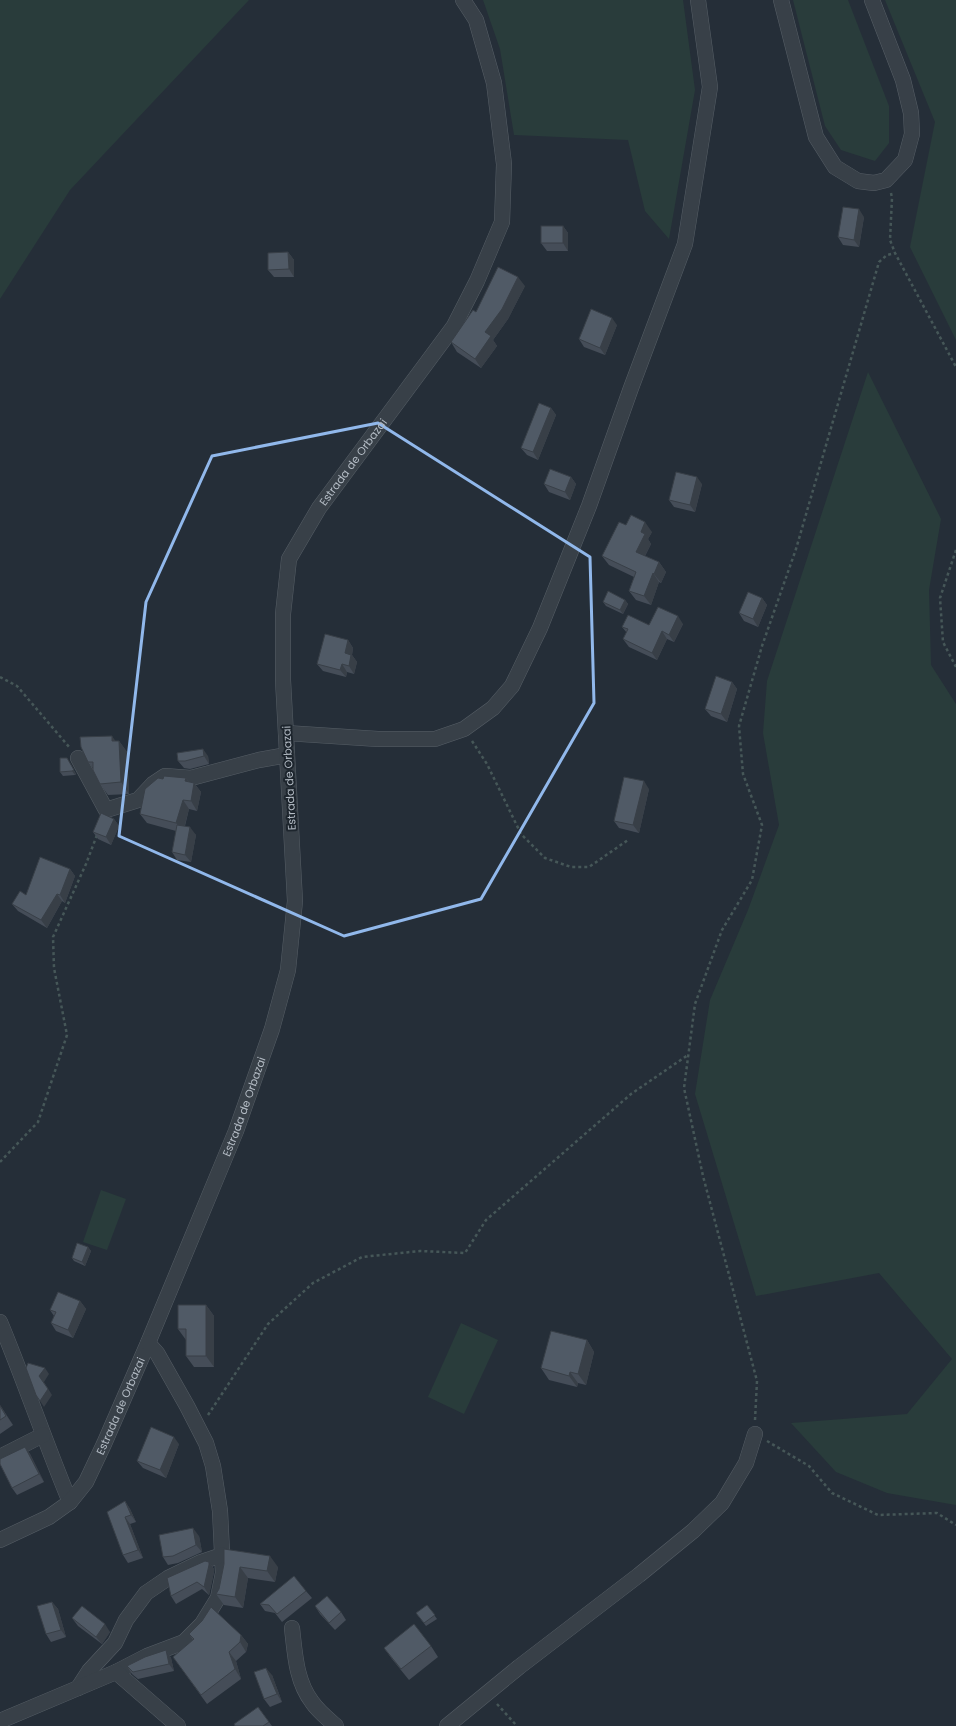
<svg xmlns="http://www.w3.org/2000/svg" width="956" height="1726" font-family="Poppins,sans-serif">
<rect width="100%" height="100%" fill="#252e38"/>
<g fill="#293c3b">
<polygon points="0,0 249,0 70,190 0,299"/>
<polygon points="483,0 683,0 695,90 669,239 645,211 628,140 514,135 500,49"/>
<polygon points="793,0 848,0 889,106 889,143 875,161 841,150 825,126"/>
<polygon points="885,0 956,0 956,340 910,247 935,122"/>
<polygon points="868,372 941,519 929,590 931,665 956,704 956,1505 887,1493 836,1472 791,1423 907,1414 952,1359 879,1273 756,1296 695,1094 710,1000 748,910 779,825 763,733 767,681"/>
<polygon points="101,1190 126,1199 107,1250 83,1242"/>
<polygon points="461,1323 498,1340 464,1414 428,1397"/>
</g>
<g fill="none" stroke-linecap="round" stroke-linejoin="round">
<defs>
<g id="minor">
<polyline points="781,0 816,137 835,167 858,181 874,183 886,180 905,160 912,134 911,113 903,80 872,0"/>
<polyline points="286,733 378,739 435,739 464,729 493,708 512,686 540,628 589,506 631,388 685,244 710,87 698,0"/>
<polyline points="78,758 106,810 138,800 153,784 165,776 191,778 259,760 287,755"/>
<path d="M 0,1322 C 25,1382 45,1442 70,1502"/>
<polyline points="0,1457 43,1435"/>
<path id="s1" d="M 0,1540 L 49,1517 L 70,1502 L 86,1482 L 104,1444 L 148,1343 L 236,1131 L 272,1029 L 288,970 L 295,901 L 283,680 L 283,614 L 289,559 L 319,508 L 454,326 L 477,281 L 502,222 L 504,164 L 494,83 L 476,20 L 463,0"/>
<path d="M 292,1628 C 295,1654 296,1681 312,1702 C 318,1711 328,1719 336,1726"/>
<polyline points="116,1672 147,1656 184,1642 202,1624 218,1598 223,1573 220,1511 213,1466 206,1443 187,1406 157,1353 148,1343"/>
<polyline points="78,1688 89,1671 115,1643 126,1620 146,1593 168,1578 201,1562 222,1555"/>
<polyline points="0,1721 116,1672 178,1726"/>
<polyline points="447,1726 519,1667 639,1575 693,1531 722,1503 746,1463 755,1434"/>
</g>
</defs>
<use href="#minor" stroke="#565e66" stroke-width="16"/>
<g stroke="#465758" stroke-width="2.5" stroke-dasharray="3 3" stroke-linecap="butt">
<polyline points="891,193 892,198 890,240 895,253 956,367"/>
<polyline points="956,550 940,598 943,642 956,667"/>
<polyline points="0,677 17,686 70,748"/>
<polyline points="472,741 487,764 521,834 545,858 571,867 589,867 628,840"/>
<polyline points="0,1162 38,1122 67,1035 54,968 53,937 86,864 97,835"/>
<polyline points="208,1415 268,1324 313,1283 362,1257 420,1251 465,1253 486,1220 631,1094 688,1055"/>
<polyline points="755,1420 757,1381 703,1176 684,1088 695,1004 722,930 752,880 762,825 743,774 739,726 762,646 796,549 879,262 887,255 895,253"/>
<polyline points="767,1441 809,1466 832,1493 878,1515 937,1513 956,1525"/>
<polyline points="497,1704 517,1726"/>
</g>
<use href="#minor" stroke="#384048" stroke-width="15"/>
</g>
<g fill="#454d58">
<polygon points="864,217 859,247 843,245 838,237"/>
<polygon points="563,226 568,233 568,251 547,251 541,243"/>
<polygon points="288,252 294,260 294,277 274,277 268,270"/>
<polygon points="525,286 508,319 493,340 497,346 481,368 457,352 451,342 476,312"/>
<polygon points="617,325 605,355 584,347 579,339"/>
<polygon points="551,408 556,415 538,460 527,455 521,448"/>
<polygon points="571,477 576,484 570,500 549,492 544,484"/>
<polygon points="702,484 695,512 674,507 669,500"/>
<polygon points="652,532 648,539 651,544 645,556 659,562 666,572 661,583 659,582 651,605 636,600 629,591 634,577 609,565 602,556"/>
<polygon points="762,598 767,605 758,627 744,621 739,613"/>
<polygon points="625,600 628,604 623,614 606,606 603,602"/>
<polygon points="683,624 674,642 667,639 657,660 629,647 623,639 627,633 622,627"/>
<polygon points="348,640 353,648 352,655 357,662 354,674 347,672 346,677 323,671 317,664"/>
<polygon points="732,682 737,689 727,722 711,716 705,709"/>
<polygon points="116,741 119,741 127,752 129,794 108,795 100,784 93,768 88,762"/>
<polygon points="177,753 208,756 209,764 190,769 184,768 178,761"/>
<polygon points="67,758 76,774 75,775 63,776 60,772"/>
<polygon points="186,778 189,782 194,783 201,792 197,811 189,809 185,826 196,835 191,862 177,860 172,852 176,831 147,823 140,814 163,779"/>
<polygon points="649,789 639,833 619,828 614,821"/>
<polygon points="114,819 119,826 111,845 98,839 93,832"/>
<polygon points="70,869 75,876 65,903 62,901 47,928 18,911 12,904 26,895"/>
<polygon points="88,1247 91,1251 85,1266 74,1261 72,1258"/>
<polygon points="80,1301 86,1309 73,1338 56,1331 51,1323 54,1316 50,1310"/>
<polygon points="206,1305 214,1316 214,1367 194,1367 186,1356 186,1340 178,1329"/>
<polygon points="587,1340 594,1352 586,1385 578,1383 577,1387 549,1380 541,1368"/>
<polygon points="0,1405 13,1425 0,1434"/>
<polygon points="179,1444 166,1478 143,1468 137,1461"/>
<polygon points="25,1447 30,1454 44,1482 17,1495 12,1488"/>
<polygon points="125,1501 130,1509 136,1522 130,1524 143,1558 128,1563 123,1555"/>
<polygon points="199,1536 202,1552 178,1563 168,1565 163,1557"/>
<polygon points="209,1562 214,1569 214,1572 209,1595 202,1589 176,1604 171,1596"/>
<polygon points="224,1564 278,1567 275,1582 248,1578 243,1608 224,1605 216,1594 219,1589"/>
<polygon points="306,1591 312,1598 282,1622 275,1613 265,1611 260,1604"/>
<polygon points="52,1602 58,1609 66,1637 51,1642 46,1634"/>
<polygon points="427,1605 437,1619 426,1626 416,1613"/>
<polygon points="315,1606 341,1612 346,1620 335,1630 320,1614"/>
<polygon points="72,1618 110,1632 102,1644 78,1626"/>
<polygon points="189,1634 241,1635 248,1644 246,1652 236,1661 241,1679 207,1704 173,1657 193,1640"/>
<polygon points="431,1646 438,1657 409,1680 392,1659 384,1648"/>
<polygon points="166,1650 171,1658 174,1671 138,1679 132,1674 127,1666"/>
<polygon points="272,1675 282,1702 270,1707 264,1699"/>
<polygon points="258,1707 272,1726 235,1726"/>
</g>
<g fill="#383f47">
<polygon points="859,209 864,217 859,247 854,240"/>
<polygon points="563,226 568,233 568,251 563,243"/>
<polygon points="288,252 294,260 294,277 289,269"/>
<polygon points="518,277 525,286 508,319 493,340 497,346 481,368 475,359 485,332"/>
<polygon points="612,318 617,325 605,355 600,348"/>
<polygon points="551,408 556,415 538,460 533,452"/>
<polygon points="571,477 576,484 570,500 565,492"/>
<polygon points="697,477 702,484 695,512 690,505"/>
<polygon points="645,522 652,532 648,539 651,544 642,562 636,552 641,532"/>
<polygon points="659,562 666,572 661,583 654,574"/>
<polygon points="653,573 659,582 651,605 644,596"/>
<polygon points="762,598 767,605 758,627 753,619"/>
<polygon points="625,600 628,604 623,614 620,610"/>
<polygon points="678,616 683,624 674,642 669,635"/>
<polygon points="662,631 667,639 657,660 652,653"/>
<polygon points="348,640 353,648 352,655 357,662 354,674 349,666 345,653"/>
<polygon points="342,664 347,672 346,677 340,670"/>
<polygon points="732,682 737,689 727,722 721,714"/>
<polygon points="112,736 119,746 119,741 127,752 129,794 121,782 112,741"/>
<polygon points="203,749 208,756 209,764 204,756"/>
<polygon points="67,758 76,774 75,775 72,771"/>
<polygon points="186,778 192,787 185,781"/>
<polygon points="644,781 649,789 639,833 633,825"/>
<polygon points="194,783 201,792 197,811 191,801"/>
<polygon points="183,800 189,809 183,832 176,823"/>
<polygon points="114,819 119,826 111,845 106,837"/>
<polygon points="190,827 196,835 191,862 185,855"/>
<polygon points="70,869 75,876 65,903 60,895"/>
<polygon points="57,894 62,901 47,928 41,920"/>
<polygon points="88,1247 91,1251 85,1266 82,1262"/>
<polygon points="80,1301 86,1309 73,1338 68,1330"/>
<polygon points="206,1305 214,1316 214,1367 206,1356"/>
<polygon points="587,1340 594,1352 586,1385 578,1374"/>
<polygon points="45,1368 49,1374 44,1382 52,1395 44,1407 40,1401 39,1376"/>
<polygon points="570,1372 578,1383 577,1387 569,1376"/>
<polygon points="0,1405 13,1425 0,1406"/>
<polygon points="174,1437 179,1444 166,1478 160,1470"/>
<polygon points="25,1447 30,1454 44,1482 39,1474"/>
<polygon points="125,1501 130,1509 136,1522 131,1515"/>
<polygon points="125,1517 130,1524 143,1558 138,1550"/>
<polygon points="193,1528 199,1536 202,1552 196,1545"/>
<polygon points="270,1556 278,1567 275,1582 267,1571"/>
<polygon points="209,1562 214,1569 214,1572 209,1595 204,1587"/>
<polygon points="240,1567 248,1578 243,1608 235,1597"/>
<polygon points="52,1602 58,1609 66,1637 61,1630"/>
<polygon points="105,1624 110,1632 102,1644 96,1637"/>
<polygon points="241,1635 248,1644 246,1652 240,1642"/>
<polygon points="166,1650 171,1658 174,1671 169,1664"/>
<polygon points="229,1652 236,1661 241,1679 235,1669"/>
<polygon points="266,1668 272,1675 282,1702 277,1694"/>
</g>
<g fill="#505a66" stroke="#383f47">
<polygon points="843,207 859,209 854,240 838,237"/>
<rect x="541" y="226" width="22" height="17"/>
<polygon points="288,252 289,269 268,270 268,253"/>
<polygon points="498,267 518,277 502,309 485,332 491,336 475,359 451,342 473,310 476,312"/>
<polygon points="591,309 612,318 600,348 579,339"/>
<polygon points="539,403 551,408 533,452 521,448"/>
<polygon points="550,469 571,477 565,492 544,484"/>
<polygon points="676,472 697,477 690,505 669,500"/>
<polygon points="631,515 645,522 641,532 645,534 636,552 659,562 654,574 653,573 644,596 629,591 636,572 602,556 619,522 626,525"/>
<polygon points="608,591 625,600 620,610 603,602"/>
<polygon points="748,592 762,598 753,619 739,613"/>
<polygon points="658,607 678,616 669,635 662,631 652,653 623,639 628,629 622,627 628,615 649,625"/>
<polygon points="325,634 348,640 345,653 351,655 349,666 342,664 340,670 317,664"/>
<polygon points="716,676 732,682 721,714 705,709"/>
<polygon points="112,736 112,741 119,741 121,782 100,784 93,770 93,762 88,762 81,747 80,737"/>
<polygon points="203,749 204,756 185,761 178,761 177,753"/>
<polygon points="60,758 67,758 74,770 72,771 60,772"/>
<polygon points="164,776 186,778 185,781 194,783 191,801 183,800 176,823 140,814 145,789 158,778 163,779"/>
<polygon points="624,777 644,781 633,825 614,821"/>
<polygon points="101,813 114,819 106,837 93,832"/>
<polygon points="177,825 190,827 185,855 172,852"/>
<polygon points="40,857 70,869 60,895 57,894 41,920 12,904 20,891 26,895"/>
<polygon points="77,1243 88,1247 82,1262 72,1258"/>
<polygon points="58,1292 80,1301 68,1330 51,1323 56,1312 50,1310"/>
<polygon points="178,1305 206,1305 206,1356 186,1356 186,1329 178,1329"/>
<polygon points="551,1331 587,1340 578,1374 570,1372 569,1376 541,1368"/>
<polygon points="28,1363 45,1368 39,1376 48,1389 40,1401 36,1395 26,1368"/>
<polygon points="0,1406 6,1416 0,1420"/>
<polygon points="151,1427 174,1437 160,1470 137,1461"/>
<polygon points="25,1447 39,1474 12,1488 0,1464 0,1459"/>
<polygon points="125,1501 131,1515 125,1517 138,1550 123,1555 107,1512"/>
<polygon points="193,1528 196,1545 173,1556 163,1557 159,1535"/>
<polygon points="224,1549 270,1556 267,1571 240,1567 235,1597 216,1594 219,1589 224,1564"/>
<polygon points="205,1561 209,1562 209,1565 204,1587 197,1582 171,1596 167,1578"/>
<polygon points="294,1576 306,1591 277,1614 269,1605 260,1604"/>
<polygon points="327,1596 341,1612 329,1623 315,1606"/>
<polygon points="52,1602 61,1630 46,1634 37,1606"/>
<polygon points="427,1605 435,1615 424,1623 416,1613"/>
<polygon points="82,1606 105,1624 96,1637 72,1618"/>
<polygon points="211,1607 241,1635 240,1642 229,1652 235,1669 201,1695 173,1657 194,1639 189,1634 202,1621"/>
<polygon points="414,1624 431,1646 401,1669 384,1648"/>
<polygon points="166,1650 169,1664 133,1672 127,1666 145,1657"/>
<polygon points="266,1668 277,1694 264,1699 254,1672"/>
<polygon points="258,1707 269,1722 263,1726 235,1726 234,1724"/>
</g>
<path fill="none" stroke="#91b8eb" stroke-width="3" stroke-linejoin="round" d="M 378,423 L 590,557 L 594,703 L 481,899 L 344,936 L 119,836 L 146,602 L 212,456 Z"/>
<g text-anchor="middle" stroke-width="4" stroke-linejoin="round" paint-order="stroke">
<g font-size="11" fill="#b3bbc4" stroke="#1d252d">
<text dy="4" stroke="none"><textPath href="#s1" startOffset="1185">Estrada de Orbazai</textPath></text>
<text transform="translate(289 778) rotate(-93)" y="4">Estrada de Orbazai</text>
<text dy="4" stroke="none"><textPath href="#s1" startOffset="513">Estrada de Orbazai</textPath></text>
<text dy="4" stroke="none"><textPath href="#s1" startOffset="189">Estrada de Orbazai</textPath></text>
</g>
</g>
</svg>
